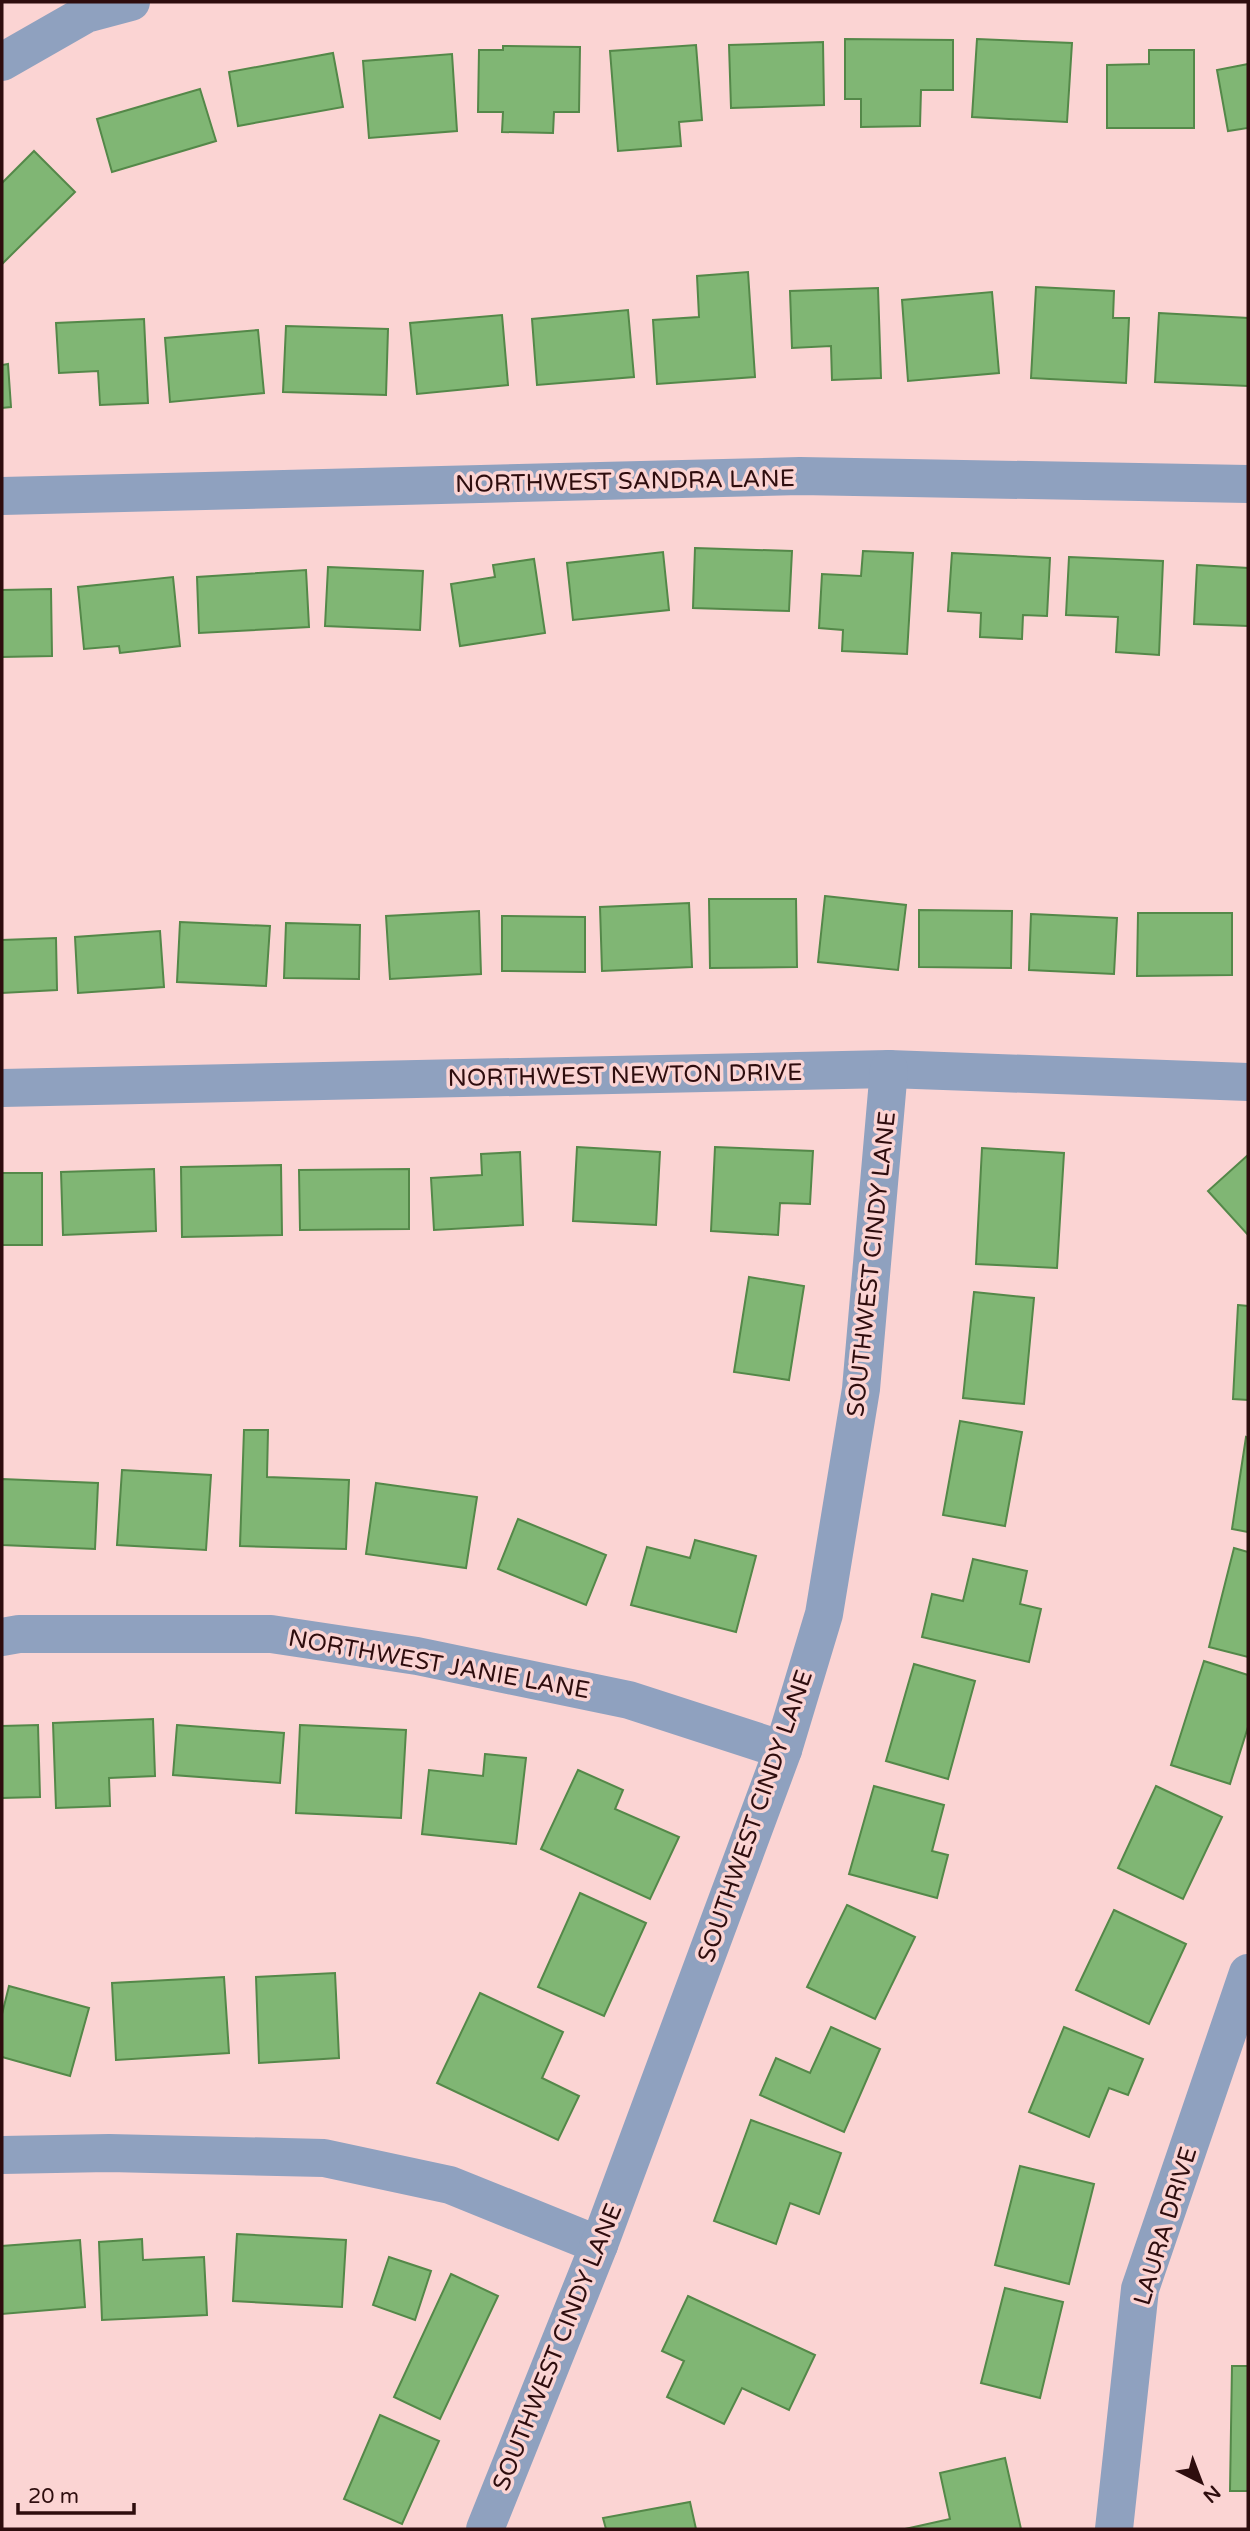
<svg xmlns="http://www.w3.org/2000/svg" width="1250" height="2531" font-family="'Varela Round',sans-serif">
<rect width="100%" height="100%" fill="#fbd4d3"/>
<g fill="#80b674" stroke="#548849" stroke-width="2">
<polygon points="845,39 953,40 953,90 921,90 920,126 861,127 861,99 845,99"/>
<polygon points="977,39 1072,43 1067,122 972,117"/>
<polygon points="823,42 824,105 731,108 729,45"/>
<polygon points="696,45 702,120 679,122 681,146 618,151 610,51"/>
<polygon points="503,46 580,47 579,112 554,112 553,133 502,132 503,112 478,112 479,50 503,50"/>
<polygon points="1149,50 1194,50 1194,128 1107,128 1107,65 1149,64"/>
<polygon points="333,53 343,107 238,126 229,72"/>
<polygon points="452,54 457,131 369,138 363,61"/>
<polygon points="1248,64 1248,128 1228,131 1217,70"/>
<polygon points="200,89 216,141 112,172 97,119"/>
<polygon points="34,151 75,192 2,264 2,183"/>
<polygon points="748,272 755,377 657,384 653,320 699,317 697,276"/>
<polygon points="1036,287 1114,291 1113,318 1129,318 1126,383 1031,378"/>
<polygon points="878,288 881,378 832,380 831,346 792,348 790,291"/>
<polygon points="992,292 999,373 908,381 902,300"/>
<polygon points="628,310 634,377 537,385 532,319"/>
<polygon points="1159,313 1248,318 1248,386 1155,382"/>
<polygon points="502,315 508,385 417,394 410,323"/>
<polygon points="144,319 148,403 100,405 98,371 59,373 56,323"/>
<polygon points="286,326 388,329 386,395 283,392"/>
<polygon points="258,330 264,393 170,402 165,338"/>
<polygon points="8,364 11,407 2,408 2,365"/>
<polygon points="695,548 792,551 789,611 693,608"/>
<polygon points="863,551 913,553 907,654 842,651 843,630 819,628 822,574 861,576"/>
<polygon points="663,552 669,610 573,620 567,563"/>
<polygon points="952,553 1050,558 1047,616 1023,615 1022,639 980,637 981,613 948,611"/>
<polygon points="1069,557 1163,561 1159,655 1116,652 1118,617 1066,615"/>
<polygon points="534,559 545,633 460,646 451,584 495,577 493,565"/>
<polygon points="1197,565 1248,568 1248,626 1194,624"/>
<polygon points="328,567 423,571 420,630 325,626"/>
<polygon points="306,570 309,627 199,633 197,577"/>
<polygon points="173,577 180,646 120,653 119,646 84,649 78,587"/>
<polygon points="51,589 52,656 2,657 2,590"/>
<polygon points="825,896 906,905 898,970 818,962"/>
<polygon points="709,899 796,899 797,967 710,968"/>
<polygon points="689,903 692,967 602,971 600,907"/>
<polygon points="919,910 1012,911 1011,968 919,967"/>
<polygon points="479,911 481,974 390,979 386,916"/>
<polygon points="1138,913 1232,913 1232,975 1137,976"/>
<polygon points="1031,914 1117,918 1114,974 1029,970"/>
<polygon points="502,916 585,917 585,972 502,971"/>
<polygon points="180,922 270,926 266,986 177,982"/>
<polygon points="286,923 360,925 359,979 284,978"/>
<polygon points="160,931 164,987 78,993 75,937"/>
<polygon points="56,938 57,990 2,993 2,940"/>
<polygon points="577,1147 660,1152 656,1225 573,1221"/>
<polygon points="715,1147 813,1151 810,1204 780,1203 778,1235 711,1231"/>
<polygon points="982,1148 1064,1153 1057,1268 976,1264"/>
<polygon points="520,1152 523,1225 434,1230 431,1178 482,1175 481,1154"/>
<polygon points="1248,1155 1248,1235 1208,1191"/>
<polygon points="281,1165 282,1235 182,1237 181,1167"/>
<polygon points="154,1169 156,1231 63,1235 61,1172"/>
<polygon points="409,1169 409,1229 300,1230 299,1170"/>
<rect x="2" y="1173" width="40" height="72"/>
<polygon points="749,1277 804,1286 789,1380 734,1372"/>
<polygon points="974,1292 1034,1298 1024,1404 963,1398"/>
<polygon points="1238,1305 1248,1306 1248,1400 1233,1399"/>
<polygon points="960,1421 1022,1432 1005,1526 943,1515"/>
<polygon points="244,1430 268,1430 267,1477 349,1480 346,1549 240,1546"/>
<polygon points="1246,1437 1248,1438 1248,1532 1232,1529"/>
<polygon points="122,1470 211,1475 206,1550 117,1545"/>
<polygon points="2,1479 98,1483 95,1549 2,1545"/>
<polygon points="376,1483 477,1497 466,1568 366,1554"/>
<polygon points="518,1519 606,1555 586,1605 498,1569"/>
<polygon points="695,1540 756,1556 736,1632 631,1605 647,1547 690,1558"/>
<polygon points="1234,1548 1248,1552 1248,1657 1209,1647"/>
<polygon points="973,1559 1027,1571 1020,1604 1041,1609 1029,1662 922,1637 932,1594 963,1601"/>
<polygon points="1204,1661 1248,1675 1248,1727 1230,1784 1171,1765"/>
<polygon points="914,1664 975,1681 948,1779 886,1761"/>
<polygon points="153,1719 155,1776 109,1778 110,1806 56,1808 53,1723"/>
<polygon points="38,1725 40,1797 2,1798 2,1726"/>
<polygon points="177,1725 284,1733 280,1783 173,1775"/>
<polygon points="300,1725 406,1730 401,1818 296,1813"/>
<polygon points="485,1754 526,1758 516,1844 422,1834 429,1770 483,1776"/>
<polygon points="578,1770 623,1790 615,1809 679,1837 650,1899 541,1849"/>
<polygon points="874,1786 944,1805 932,1851 948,1855 937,1898 849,1874"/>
<polygon points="1156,1786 1222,1817 1183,1899 1118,1868"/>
<polygon points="580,1893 646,1923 604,2016 538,1987"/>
<polygon points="847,1905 915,1937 875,2019 807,1987"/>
<polygon points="1114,1910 1186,1944 1149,2024 1076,1990"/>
<polygon points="335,1973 339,2058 259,2063 256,1977"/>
<polygon points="224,1977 229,2053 116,2060 112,1983"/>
<polygon points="9,1986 89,2008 70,2076 2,2057 2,2014"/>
<polygon points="480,1993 563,2032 542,2078 579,2096 558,2140 437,2083"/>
<polygon points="831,2027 880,2049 844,2132 760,2095 776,2058 810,2073"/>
<polygon points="1064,2027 1143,2059 1128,2095 1109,2088 1089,2137 1029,2112"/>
<polygon points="751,2120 841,2153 819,2214 790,2203 776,2244 714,2221"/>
<polygon points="1020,2166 1094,2184 1069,2284 995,2265"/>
<polygon points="237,2234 346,2240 342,2307 233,2301"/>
<polygon points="142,2239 143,2260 204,2257 207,2315 102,2320 99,2242"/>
<polygon points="80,2240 85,2307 2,2314 2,2246"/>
<polygon points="389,2257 431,2271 415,2320 373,2305"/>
<polygon points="451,2274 498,2296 440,2419 394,2397"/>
<polygon points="1005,2288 1063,2302 1040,2398 981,2383"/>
<polygon points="688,2296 815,2355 789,2410 742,2388 724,2424 667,2397 684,2361 662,2351"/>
<polygon points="1232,2366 1248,2366 1248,2491 1230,2491"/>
<polygon points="380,2415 439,2441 402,2524 344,2499"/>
<polygon points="1005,2458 1021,2529 905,2529 950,2519 940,2473"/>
<polygon points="690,2502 696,2529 606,2529 603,2518"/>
</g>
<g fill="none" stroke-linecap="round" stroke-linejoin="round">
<g stroke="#8fa1bf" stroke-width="38">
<polyline points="2,62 86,14 131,2"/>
<polyline points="2,496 800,476 1248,484"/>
<polyline points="2,1088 889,1069 1248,1082"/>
<polyline points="2,1637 19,1634 271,1634 417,1656 629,1700 783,1750"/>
<polyline points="2,2155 109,2153 324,2158 450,2185 599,2245"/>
<polyline points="485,2529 599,2245 783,1750 824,1614 861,1389 889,1069"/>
<polyline points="1114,2529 1140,2289 1248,1973"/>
</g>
</g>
<g text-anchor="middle" stroke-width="7" stroke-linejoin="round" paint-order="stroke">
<g font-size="24" fill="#2e0d0e" stroke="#fbd4d3">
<text transform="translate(625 481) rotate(-1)" y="8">NORTHWEST SANDRA LANE</text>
<text transform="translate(625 1075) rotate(-1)" y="8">NORTHWEST NEWTON DRIVE</text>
<text transform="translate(871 1264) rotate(-84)" y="8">SOUTHWEST CINDY LANE</text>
<text transform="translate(439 1664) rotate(10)" y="8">NORTHWEST JANIE LANE</text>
<text transform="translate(755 1816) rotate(-71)" y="8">SOUTHWEST CINDY LANE</text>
<text transform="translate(1165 2226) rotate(-73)" y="8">LAURA DRIVE</text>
<text transform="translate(557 2347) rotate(-68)" y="8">SOUTHWEST CINDY LANE</text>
</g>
</g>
<rect width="1250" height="2531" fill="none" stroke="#2e0d0e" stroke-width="7"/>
<g transform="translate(1201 2482) rotate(138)" stroke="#fbd4d3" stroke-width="5" paint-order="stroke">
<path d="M0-5L12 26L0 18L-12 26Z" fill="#2e0d0e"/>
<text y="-10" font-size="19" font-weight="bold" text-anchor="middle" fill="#2e0d0e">N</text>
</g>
<path d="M18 2503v10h116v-10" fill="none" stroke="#2e0d0e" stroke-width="3.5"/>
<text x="28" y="2503" font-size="21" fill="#2e0d0e" stroke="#fbd4d3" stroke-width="5" paint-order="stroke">20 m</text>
</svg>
